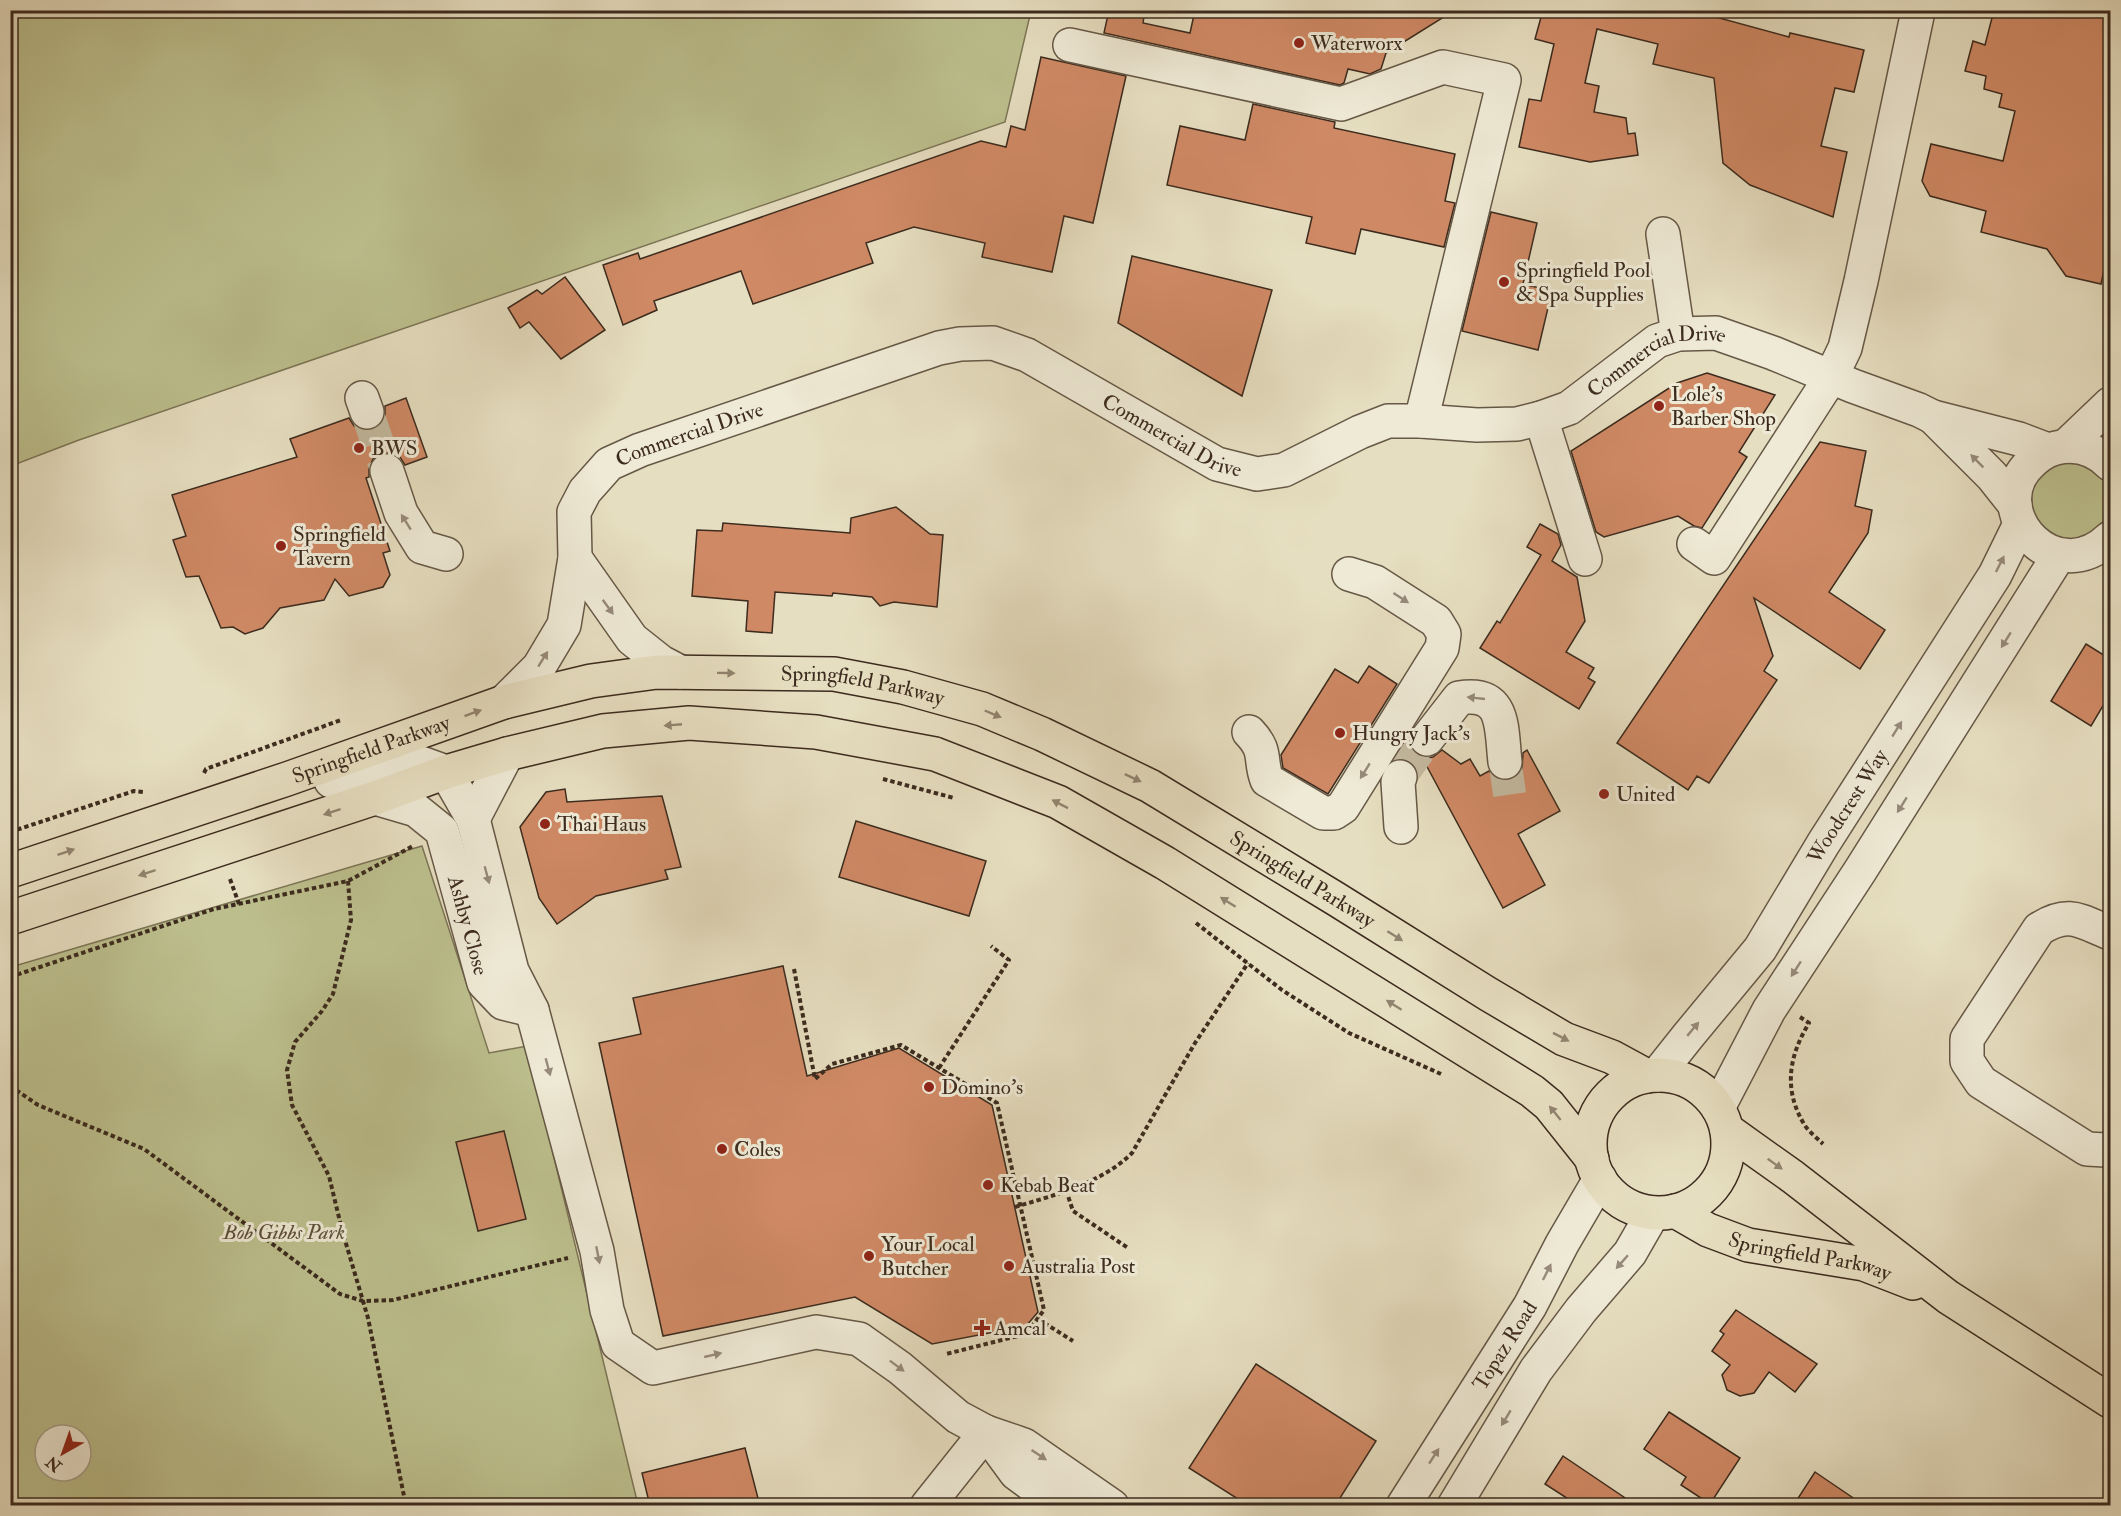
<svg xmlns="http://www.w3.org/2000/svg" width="2121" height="1516" font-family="'IM FELL Double Pica',serif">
<rect width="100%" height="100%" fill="#e6dec0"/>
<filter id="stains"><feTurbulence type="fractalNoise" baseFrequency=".00333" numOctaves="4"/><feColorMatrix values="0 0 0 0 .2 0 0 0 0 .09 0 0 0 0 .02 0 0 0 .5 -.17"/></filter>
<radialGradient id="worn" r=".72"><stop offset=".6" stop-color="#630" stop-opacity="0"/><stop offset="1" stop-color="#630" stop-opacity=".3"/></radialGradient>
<g fill="#bcbf8d" stroke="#7c7556" stroke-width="1.5" fill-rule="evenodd">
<polygon points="11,10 1031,10 1031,11 1005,122 79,440 11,466"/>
<polygon points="2073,461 2096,470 2104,480 2109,492 2110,506 2106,519 2098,531 2073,541 2046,534 2031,512 2032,486 2048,466"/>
<path d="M 422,846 L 489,1053 L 527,1046 L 638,1505 L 11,1506 L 11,967 ZM 45,1435 L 81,1435 L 81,1471 L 45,1471 Z"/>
</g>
<g fill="#cf8965" stroke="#3c2b1e" stroke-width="1.5">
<polygon points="1109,10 1145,10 1143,23 1190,33 1195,10 1455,10 1386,53 1381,69 1370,74 1348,69 1344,83 1340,85 1104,33"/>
<polygon points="1543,10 1690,10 1789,37 1790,33 1864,50 1854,92 1835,88 1821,146 1847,152 1833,217 1750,185 1723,163 1714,78 1653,64 1658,44 1597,29 1585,83 1599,86 1594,112 1626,118 1628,134 1635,133 1638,155 1590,162 1519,147 1529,99 1541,101 1554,44 1535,39"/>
<polygon points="1994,10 2110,10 2110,243 2101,284 2066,276 2047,249 1981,232 1986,211 1930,196 1922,181 1931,144 2003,161 2015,111 1999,107 2002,94 1984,89 1986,76 1965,71 1973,41 1985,45"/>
<polygon points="1041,57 1126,76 1093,223 1064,216 1052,272 982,257 985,243 914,227 866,243 873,263 753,304 741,271 654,301 657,310 623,325 603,265 638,253 640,259 981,141 1006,147 1011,126 1025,130"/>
<polygon points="1253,104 1335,122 1334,128 1455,154 1445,201 1455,203 1444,247 1361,229 1355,254 1306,243 1312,217 1167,185 1180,126 1245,140"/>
<polygon points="1491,212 1537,223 1523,284 1552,291 1538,350 1462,331"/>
<polygon points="1132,256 1272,290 1242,396 1118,323"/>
<polygon points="565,277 605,330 561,359 529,322 520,328 508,308 537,290 542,294"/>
<polygon points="1707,373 1775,395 1739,452 1747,457 1702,528 1694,526 1678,516 1604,537 1596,532 1571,451 1677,383"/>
<polygon points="406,398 427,457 405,465 400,457 391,453 381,453 373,459 369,468 369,477 366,478 390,551 383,553 390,575 383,587 349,596 335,579 324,600 280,608 263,628 245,634 233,627 221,628 199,576 186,577 173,540 186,536 172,495 297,457 290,439 349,418 354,426 363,430 374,429 382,424 385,416 385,406"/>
<polygon points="1820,442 1866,451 1855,506 1872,510 1868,533 1829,592 1885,630 1860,669 1754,598 1773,656 1764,671 1777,680 1709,783 1697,776 1688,790 1617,743"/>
<polygon points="896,507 930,534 943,535 937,607 894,602 880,606 872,597 833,593 832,596 775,592 772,633 746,631 748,601 692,596 697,530 722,531 723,523 850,533 851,518"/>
<polygon points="1540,524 1558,534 1561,545 1552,561 1577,577 1585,621 1566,652 1594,668 1588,678 1595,682 1579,709 1480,648 1497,621 1500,623 1541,555 1527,547"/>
<polygon points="2086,644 2110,659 2110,694 2091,726 2051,701"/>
<polygon points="1369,666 1397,684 1328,794 1283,768 1281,755 1335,669 1358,683"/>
<polygon points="1408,737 1410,747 1416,754 1425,758 1433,757 1442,750 1461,764 1470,759 1480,776 1489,771 1497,779 1506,781 1515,778 1522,770 1523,753 1527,750 1560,811 1518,834 1545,885 1503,908 1425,763 1418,773 1414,765 1407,760 1395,759"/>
<polygon points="565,789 567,802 662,796 681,867 665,870 668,879 596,896 557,924 539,898 520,827 546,792"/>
<polygon points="856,821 986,861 969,916 839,877"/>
<polygon points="783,966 807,1076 899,1048 992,1105 1038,1312 1026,1326 932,1344 855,1297 663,1336 599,1043 641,1034 633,998"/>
<polygon points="504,1131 526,1219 478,1231 456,1142"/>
<polygon points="1736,1310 1817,1364 1795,1392 1769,1372 1754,1393 1740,1396 1727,1390 1722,1375 1730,1365 1712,1351 1724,1334 1720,1331"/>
<polygon points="1256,1364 1376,1441 1335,1506 1249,1506 1189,1468"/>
<polygon points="1669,1412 1740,1458 1710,1504 1681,1485 1686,1477 1644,1449"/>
<polygon points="745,1448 760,1506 650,1506 642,1473"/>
<polygon points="1563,1456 1637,1506 1579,1506 1545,1484"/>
<polygon points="1815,1472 1865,1506 1793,1506"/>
</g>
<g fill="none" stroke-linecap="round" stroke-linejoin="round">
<g stroke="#c4baa0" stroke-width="33" stroke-dasharray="33 16" stroke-linecap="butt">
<polyline points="367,412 387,471"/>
<polyline points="1505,762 1511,804"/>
<polyline points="1400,777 1427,739"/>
</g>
<defs>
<g id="minor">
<polyline points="1070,45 1341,104 1443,67 1504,80 1421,421"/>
<polyline points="1663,234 1678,334"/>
<polyline points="362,398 367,412"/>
<polyline points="1933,417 1992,476 2015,505"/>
<polyline points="1541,418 1585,559"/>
<polyline points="2066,446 2110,404"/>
<path d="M 2110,464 C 2095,449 2077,443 2056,448 C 2043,451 2034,459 2026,468 C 1987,515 2056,590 2110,538"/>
<polyline points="387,471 401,513 422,547 446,554"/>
<polyline points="1694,544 1714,558 1831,377 1845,348 1861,281 1917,16"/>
<polyline points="575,558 632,639 661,662 680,672"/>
<path id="s1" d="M 504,702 L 539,667 L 564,625 L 575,558 L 574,512 L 585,491 L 609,464 L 640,450 L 939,348 L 960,344 L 993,343 L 1027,355 L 1217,464 L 1257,474 L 1284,470 L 1360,432 L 1388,421 L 1421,421 L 1477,425 L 1517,424 L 1541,418 L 1569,408 L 1657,341 L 1678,334 L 1716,333 L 1773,353 L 1853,386 L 1919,410 L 1933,417 L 2019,439 L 2048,450"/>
<path d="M 1249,732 C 1268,752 1259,759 1267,780 L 1323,813 L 1334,813 L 1343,807 L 1442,648 L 1444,634 L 1436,621 L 1375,582 L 1349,574"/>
<path d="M 1427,739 L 1459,698 C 1506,690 1501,728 1505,762"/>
<polyline points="1400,777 1398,782 1401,827"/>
<polyline points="331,781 373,766 421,763 446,772 473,819 512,971 532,1010 597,1251 607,1310 618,1344 653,1368 816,1332 859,1339 900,1368 958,1417 986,1432 1024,1445 1112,1506"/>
<path id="s2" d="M 375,798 L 416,810 L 442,831 L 484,983 L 503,1003 L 532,1010"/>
<polyline points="473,819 507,754"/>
<path d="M 2110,933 C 2080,921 2069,910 2039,929 L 1967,1039 L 1967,1061 L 1981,1082 L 2087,1149 L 2106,1150 L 2110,1148"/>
<path id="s3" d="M 1657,1075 L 1688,1036 L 1760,949 L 1823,844 L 1995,575 L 2020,524"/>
<polyline points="1718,1108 1769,1010 1860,871 2059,555"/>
<polyline points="986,1432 1016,1473 1060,1506"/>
<polyline points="927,1506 986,1432"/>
<path id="s4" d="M 1403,1506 L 1530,1306 L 1562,1244 L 1600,1179"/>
<polyline points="1454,1506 1536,1370 1581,1310 1630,1253 1653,1213"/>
</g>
<g id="major">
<path id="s5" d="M 10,871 L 287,779 L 504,702 L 591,681 L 657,672 L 834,674 L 903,687 L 982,709 L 1042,734 L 1150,786 L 1336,899 L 1488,994 L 1564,1039 L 1612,1057 L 1647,1076"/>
<polyline points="10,918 375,798 446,772 507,754 603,731 689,723 816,732 935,754 1058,802 1165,863 1532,1091 1549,1105 1592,1159"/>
<circle cx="1659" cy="1144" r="69"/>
<polyline points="1727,1130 1793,1177 1948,1297 2110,1401"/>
<path id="s6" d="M 1675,1211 L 1708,1230 L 1748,1245 L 1864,1264 L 1913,1283"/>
</g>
</defs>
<use href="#minor" stroke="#665846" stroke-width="36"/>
<use href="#major" stroke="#3c2b1e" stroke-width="36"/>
<g stroke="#3c2b1e" stroke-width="4" stroke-dasharray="4.5 3" stroke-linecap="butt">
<polyline points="204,773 206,769 341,720"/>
<polyline points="883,779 954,798"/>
<polyline points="10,832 134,791 144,792"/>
<polyline points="230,879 239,904"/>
<polyline points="348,881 351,920 333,994 322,1011 295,1042 287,1070 292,1105 329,1176 342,1230 368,1318 406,1506"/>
<polyline points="1196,923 1282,990 1349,1033 1441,1074"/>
<polyline points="794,969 815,1079 832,1064 901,1045 997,1103 1044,1310 1026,1334 946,1354"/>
<polyline points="10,977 214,909 348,881 413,846"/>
<path d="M 1800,1017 L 1809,1023 C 1789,1056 1783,1089 1804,1124 C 1808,1131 1817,1138 1823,1144"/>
<polyline points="939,1068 1009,960 991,946"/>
<polyline points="10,1086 38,1105 144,1149 340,1294 363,1301 393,1300 568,1258"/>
<polyline points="1066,1190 1073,1211 1128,1248"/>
<path d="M 1015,1207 C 1055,1195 1102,1183 1132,1153 L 1195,1043 L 1248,963"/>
<polyline points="1038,1319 1073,1341"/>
<polyline points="2108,1506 2110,1502"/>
</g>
<use href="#minor" stroke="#efead6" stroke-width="33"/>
<use href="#major" stroke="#e6dec0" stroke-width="33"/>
</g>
<defs><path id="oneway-solid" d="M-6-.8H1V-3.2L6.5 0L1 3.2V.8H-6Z" transform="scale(1.5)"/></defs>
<g fill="#968a7a">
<use href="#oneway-solid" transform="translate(1977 461) rotate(-135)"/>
<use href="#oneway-solid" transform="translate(406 522) rotate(-122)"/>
<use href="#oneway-solid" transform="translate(2000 564) rotate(-63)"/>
<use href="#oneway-solid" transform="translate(1401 598) rotate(33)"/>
<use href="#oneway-solid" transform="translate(608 607) rotate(54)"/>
<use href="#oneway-solid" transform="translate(2006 640) rotate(122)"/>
<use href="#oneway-solid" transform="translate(543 659) rotate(-58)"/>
<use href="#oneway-solid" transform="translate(1476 698) rotate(-174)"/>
<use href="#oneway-solid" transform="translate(1897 729) rotate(-58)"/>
<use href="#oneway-solid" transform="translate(1365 771) rotate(122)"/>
<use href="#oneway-solid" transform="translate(1902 805) rotate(122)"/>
<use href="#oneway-solid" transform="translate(487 875) rotate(75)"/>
<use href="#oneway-solid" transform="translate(1796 969) rotate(123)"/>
<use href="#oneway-solid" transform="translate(1693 1029) rotate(-50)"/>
<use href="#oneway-solid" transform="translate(548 1067) rotate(75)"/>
<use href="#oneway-solid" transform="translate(598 1255) rotate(79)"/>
<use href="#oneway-solid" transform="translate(1622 1262) rotate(131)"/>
<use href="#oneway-solid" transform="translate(1547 1272) rotate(-63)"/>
<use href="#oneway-solid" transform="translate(713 1355) rotate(-13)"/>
<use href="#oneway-solid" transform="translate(897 1366) rotate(37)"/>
<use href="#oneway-solid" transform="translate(1506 1418) rotate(121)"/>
<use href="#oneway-solid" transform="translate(1039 1455) rotate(34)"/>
<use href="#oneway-solid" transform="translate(1434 1456) rotate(-57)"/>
</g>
<g fill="#91846f">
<use href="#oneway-solid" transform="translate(726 673) rotate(1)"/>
<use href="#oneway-solid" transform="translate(473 713) rotate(-20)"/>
<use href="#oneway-solid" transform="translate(993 714) rotate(23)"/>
<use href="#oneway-solid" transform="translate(673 725) rotate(175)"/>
<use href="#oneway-solid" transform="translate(1133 778) rotate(25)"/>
<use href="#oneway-solid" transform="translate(1060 804) rotate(-153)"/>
<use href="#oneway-solid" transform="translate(332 812) rotate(162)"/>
<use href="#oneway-solid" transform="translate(66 852) rotate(-19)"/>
<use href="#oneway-solid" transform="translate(147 873) rotate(162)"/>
<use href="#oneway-solid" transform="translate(1228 902) rotate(-148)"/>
<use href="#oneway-solid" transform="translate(1395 936) rotate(32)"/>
<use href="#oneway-solid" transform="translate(1394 1005) rotate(-148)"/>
<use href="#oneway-solid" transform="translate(1561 1037) rotate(27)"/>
<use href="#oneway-solid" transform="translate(1555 1113) rotate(-129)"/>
<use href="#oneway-solid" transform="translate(1775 1164) rotate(35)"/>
</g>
<g fill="#8f2418" stroke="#efead6" stroke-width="2">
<circle cx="1299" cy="43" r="6"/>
<circle cx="1504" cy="282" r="6"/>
<circle cx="1659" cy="406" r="6"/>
<circle cx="359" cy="448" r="6"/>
<circle cx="281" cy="546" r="6"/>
<circle cx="1340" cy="733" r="6"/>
<circle cx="1604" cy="794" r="6"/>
<circle cx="545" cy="824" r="6"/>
<circle cx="929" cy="1087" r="6"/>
<circle cx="722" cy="1149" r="6"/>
<circle cx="988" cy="1185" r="6"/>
<circle cx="869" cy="1256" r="6"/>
<circle cx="1009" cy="1266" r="6"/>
<path d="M979 1319h6v6h6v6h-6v6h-6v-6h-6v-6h6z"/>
</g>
<g text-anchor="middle" stroke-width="6" stroke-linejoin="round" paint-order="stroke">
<g font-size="21" fill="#3c2b1e" stroke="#efead6" text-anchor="start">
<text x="1311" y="50">Waterworx</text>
<text x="1516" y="277">Springfield Pool<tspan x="1516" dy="24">&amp; Spa Supplies</tspan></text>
<text x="1671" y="401">Lole's<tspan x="1671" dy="24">Barber Shop</tspan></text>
<text x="371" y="455">BWS</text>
<text x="293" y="541">Springfield<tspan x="293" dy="24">Tavern</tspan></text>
<text x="1352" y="740">Hungry Jack's</text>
<text x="1616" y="801">United</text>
<text x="557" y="831">Thai Haus</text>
<text x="941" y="1094">Domino's</text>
<text x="734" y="1156">Coles</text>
<text x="1000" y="1192">Kebab Beat</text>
<text x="881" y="1251">Your Local<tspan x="881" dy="24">Butcher</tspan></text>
<text x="1021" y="1273">Australia Post</text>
<text x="994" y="1335">Amcal</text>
</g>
<g font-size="21" fill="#3c2b1e" stroke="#efead6">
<text dy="7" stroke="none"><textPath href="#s1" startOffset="1402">Commercial Drive</textPath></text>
<text dy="7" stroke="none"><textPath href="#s1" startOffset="879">Commercial Drive</textPath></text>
<text dy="7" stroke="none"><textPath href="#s1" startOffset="358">Commercial Drive</textPath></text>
<text dy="7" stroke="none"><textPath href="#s5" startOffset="885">Springfield Parkway</textPath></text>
<text dy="7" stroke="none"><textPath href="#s5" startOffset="381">Springfield Parkway</textPath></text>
<text dy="7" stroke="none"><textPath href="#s3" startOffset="330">Woodcrest Way</textPath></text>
<text dy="7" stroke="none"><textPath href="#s5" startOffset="1371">Springfield Parkway</textPath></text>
<text dy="7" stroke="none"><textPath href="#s2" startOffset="174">Ashby Close</textPath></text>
<text dy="7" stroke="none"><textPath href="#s6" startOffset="144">Springfield Parkway</textPath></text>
<text dy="7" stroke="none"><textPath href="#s4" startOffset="190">Topaz Road</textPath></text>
</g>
<g font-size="21" font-style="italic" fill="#5c503a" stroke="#efead6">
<text x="284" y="1239">Bob Gibbs Park</text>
</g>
</g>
<rect width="2121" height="1516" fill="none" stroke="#e6dec0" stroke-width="36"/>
<rect x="12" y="12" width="2097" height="1492" fill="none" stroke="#3c2b1e" stroke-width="3"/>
<rect x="18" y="18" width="2085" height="1480" fill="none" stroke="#3c2b1e" stroke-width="1.5"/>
<g transform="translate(63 1453) rotate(220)"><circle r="28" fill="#efead6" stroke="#a79e8c" stroke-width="1.5"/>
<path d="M0-4.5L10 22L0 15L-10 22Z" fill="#8f2418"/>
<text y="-9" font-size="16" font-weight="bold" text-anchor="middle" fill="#3c2b1e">N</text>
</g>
<rect width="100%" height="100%" filter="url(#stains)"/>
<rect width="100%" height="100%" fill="url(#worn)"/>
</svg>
